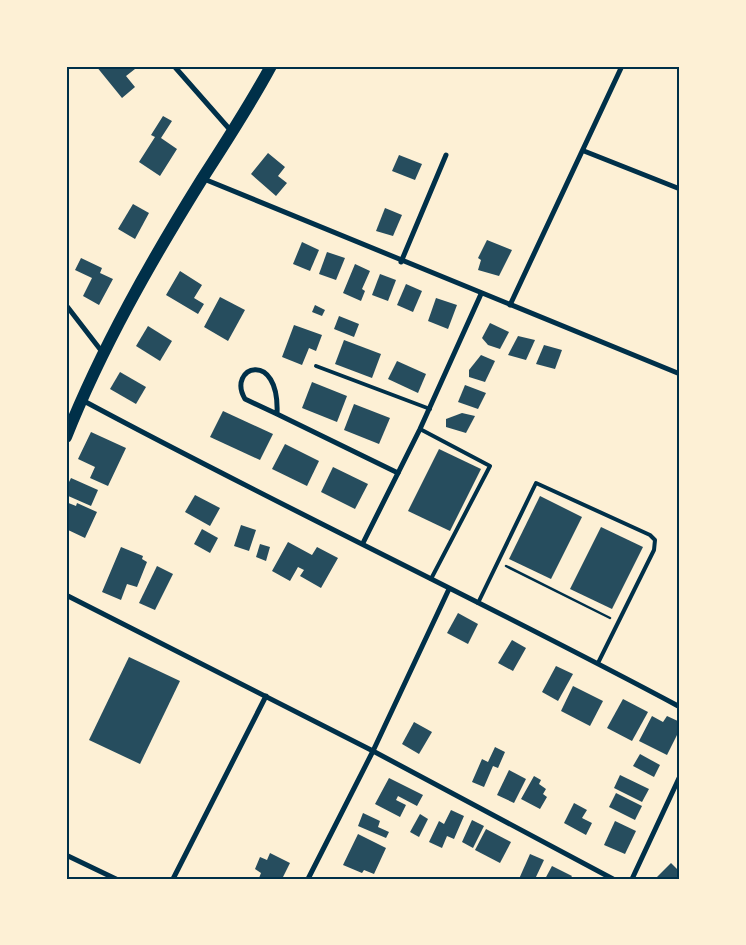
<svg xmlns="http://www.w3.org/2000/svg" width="746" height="945" font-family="'Varela Round',sans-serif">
<rect width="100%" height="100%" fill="#fdf0d5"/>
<g fill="#264d5e">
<polygon points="96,66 132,66 135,69 126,76 135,87 122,98"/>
<polygon points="163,116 172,121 161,138 177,149 160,176 139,162 155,137 151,135"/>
<polygon points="268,153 285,167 278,176 287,183 276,196 251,174"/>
<polygon points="399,155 422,164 415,180 392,171"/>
<polygon points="133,204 149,213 135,239 118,229"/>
<polygon points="385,208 402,215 393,236 376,231"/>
<polygon points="487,240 512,250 499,276 478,270 481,260 478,258"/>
<polygon points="302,242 319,250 310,271 293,264"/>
<polygon points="327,252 345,258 336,280 319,274"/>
<polygon points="81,258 102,268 100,273 113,279 99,305 83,296 92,278 75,270"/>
<polygon points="355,264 370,271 362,289 365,291 361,301 343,293"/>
<polygon points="180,271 202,285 194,298 204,304 198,314 166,295"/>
<polygon points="380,274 396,280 388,301 372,295"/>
<polygon points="406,284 422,291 413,312 397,305"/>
<polygon points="220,297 245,310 228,341 204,327"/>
<polygon points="436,298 457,305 448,329 428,321"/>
<polygon points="315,305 325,310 322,316 312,312"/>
<polygon points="339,316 359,324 354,337 334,329"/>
<polygon points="490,323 509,332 500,349 488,345 482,338"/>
<polygon points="294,325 322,335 316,351 309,348 302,365 282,357"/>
<polygon points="148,326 172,341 160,361 136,346"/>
<polygon points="518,336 535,340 526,360 508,355"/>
<polygon points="344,340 381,354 372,378 335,364"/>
<polygon points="544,345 562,350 555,369 536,364"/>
<polygon points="481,355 495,361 485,382 469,377 469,370"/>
<polygon points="397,361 426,374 418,393 388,379"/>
<polygon points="120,372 146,387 136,404 110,389"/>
<polygon points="312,382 347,396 337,422 302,408"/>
<polygon points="465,385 486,393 478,409 458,402"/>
<polygon points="354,404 390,418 379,444 344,430"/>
<polygon points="223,411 273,434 260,460 210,437"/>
<polygon points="462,413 475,416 466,433 446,427 446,419"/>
<polygon points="91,432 126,448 108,486 90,478 95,467 78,459"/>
<polygon points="285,444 319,461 307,486 272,469"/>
<polygon points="439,449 481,469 450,531 408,511"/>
<polygon points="333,467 368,484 355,509 321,492"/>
<polygon points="71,478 98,490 91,506 66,495 66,488"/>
<polygon points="195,495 220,508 210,526 185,512"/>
<polygon points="540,496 582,517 551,579 509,559"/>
<polygon points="66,502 76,506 77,503 97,512 85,538 66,529"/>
<polygon points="241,525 256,530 249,551 234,546"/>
<polygon points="601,527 643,547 612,609 570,589"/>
<polygon points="202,529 218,538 210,553 194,544"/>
<polygon points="288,542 312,555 317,547 338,558 321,588 300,576 304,570 298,567 290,581 272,571"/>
<polygon points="260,544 270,547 266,561 256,557"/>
<polygon points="121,547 143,556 142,559 147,562 137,587 127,584 121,600 102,592"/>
<polygon points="157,566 173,574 155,610 139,603"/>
<polygon points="458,613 478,624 468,644 447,633"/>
<polygon points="512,640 526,648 513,671 498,663"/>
<polygon points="129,657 180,681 140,764 89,740"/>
<polygon points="556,666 573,674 558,701 542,692"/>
<polygon points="573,686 603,701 590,726 561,711"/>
<polygon points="623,699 648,712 632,741 607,728"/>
<polygon points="652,716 663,722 667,716 680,722 680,729 667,755 639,741"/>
<polygon points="414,722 432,732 419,754 402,744"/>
<polygon points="495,747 505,752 498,768 493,766 484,787 472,782 482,759 488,762"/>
<polygon points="640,754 660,765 654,777 633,766"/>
<polygon points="509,770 526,779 514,803 497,795"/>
<polygon points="620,775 649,789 642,802 614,788"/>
<polygon points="534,776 541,780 539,784 546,789 543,794 547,797 540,809 521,799"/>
<polygon points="389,778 423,795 417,806 398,796 396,800 406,805 400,817 375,804"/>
<polygon points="616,793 642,806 635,820 609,807"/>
<polygon points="574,803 587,810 582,818 592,823 586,835 564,823"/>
<polygon points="451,810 464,816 454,839 447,836 442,848 429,842 439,821 444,824"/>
<polygon points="363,813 380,821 378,827 389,832 386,838 358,826"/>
<polygon points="420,814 428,819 419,837 410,832"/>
<polygon points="472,820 484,826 473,848 462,842"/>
<polygon points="615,821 636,831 625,854 604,845"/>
<polygon points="486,829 511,842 500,863 475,850"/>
<polygon points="358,834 386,848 374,874 364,870 362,873 343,865"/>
<polygon points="270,853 290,863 282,879 259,878 261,873 255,869 260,857 267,860"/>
<polygon points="530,854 544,860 535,879 519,879"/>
<polygon points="671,863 680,872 680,879 655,879"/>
<polygon points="552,866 572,876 570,879 545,879"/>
</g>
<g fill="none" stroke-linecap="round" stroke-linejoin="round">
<polyline stroke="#003049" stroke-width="2.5" points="506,566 610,618"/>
<g stroke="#003049" stroke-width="4">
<polyline points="316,366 430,409"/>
<polyline points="420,429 490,466 431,579"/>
<polyline points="478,603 536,483 650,535 655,540 654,550 598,663"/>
</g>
<g stroke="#003049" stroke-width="5">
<polyline points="174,66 232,132"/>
<polyline points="584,151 680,189"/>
<polyline points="204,179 680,374"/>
<polyline points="401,262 446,155"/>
<polyline points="66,305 103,353"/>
<polyline points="510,305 622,66"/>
<path d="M 82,400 C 279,506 482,601 680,707"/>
<path d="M 277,414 L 245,399 C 226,367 280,348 277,414 L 398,473"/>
<polyline points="363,543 420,429 481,294"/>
<polyline points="66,595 373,751 613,879"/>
<polyline points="66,855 116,879"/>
<polyline points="173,879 266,696"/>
<polyline points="308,879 373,751 449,589"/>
<polyline points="632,879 680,776"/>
</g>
<path stroke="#003049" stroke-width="12" d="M 66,437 C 102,347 151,261 202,179 C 226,142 250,105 271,66"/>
</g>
<rect width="746" height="945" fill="none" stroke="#fdf0d5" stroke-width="135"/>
<rect x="68" y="68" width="610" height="810" fill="none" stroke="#003049" stroke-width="2"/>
</svg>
